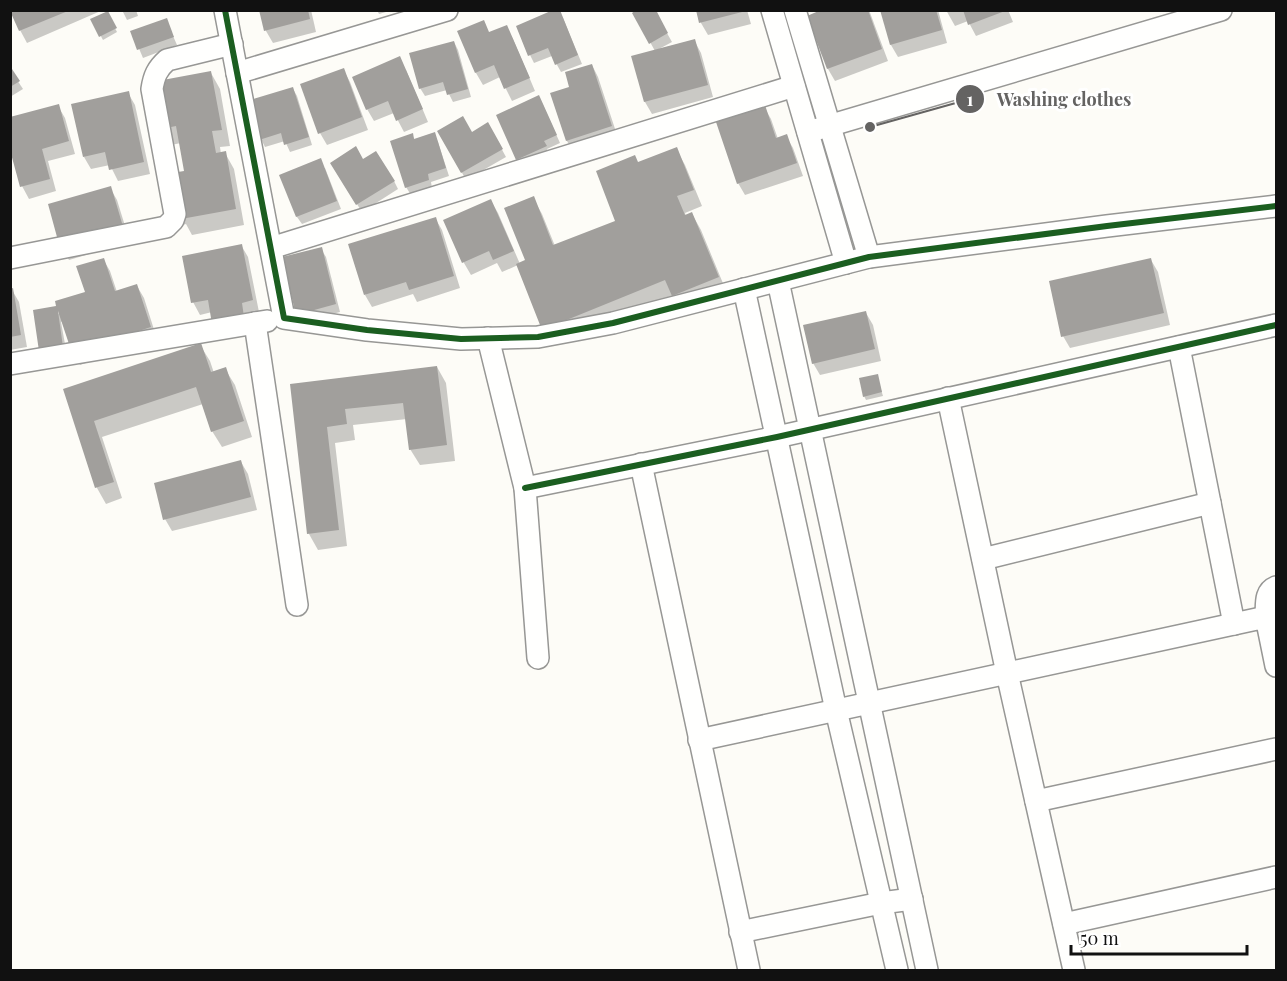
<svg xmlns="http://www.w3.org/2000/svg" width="1287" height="981" font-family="'Playfair Display',serif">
<rect width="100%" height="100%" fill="#fdfcf7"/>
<g fill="#0003">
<polygon points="12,10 103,10 27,43 20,30"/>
<polygon points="122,10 136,10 138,16 127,20"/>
<polygon points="261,10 311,10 316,32 273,43 266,31"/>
<polygon points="377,10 393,10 379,14"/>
<polygon points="654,10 672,42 659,49 694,40 701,53 713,97 652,114 645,102 633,57 655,51 634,13"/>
<polygon points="697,10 747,10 751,24 708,35 701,23"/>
<polygon points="825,10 869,10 888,61 835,81 828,69 808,17"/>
<polygon points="882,10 938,10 947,43 898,57 891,45"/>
<polygon points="946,10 1008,10 1013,22 976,36 968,21 955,26"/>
<polygon points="107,13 117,32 103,40 92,20"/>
<polygon points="563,18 582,64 561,72 552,56 534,63 530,55"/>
<polygon points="166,20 177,45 143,58 132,32"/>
<polygon points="506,27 513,39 535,91 512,101 500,77 483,85 476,73 459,31 490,33"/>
<polygon points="454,42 458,50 471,97 453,102 447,90 425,96 420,88"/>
<polygon points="592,65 598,77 618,138 574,153 567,141 552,94 571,88"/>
<polygon points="10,69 23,89 10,97"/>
<polygon points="343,69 350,82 368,130 327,145 320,133"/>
<polygon points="406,70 428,122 404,132 394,113 374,121 367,109"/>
<polygon points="211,73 220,89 230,146 220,147 221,154 225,153 234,169 244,225 192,235 186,224 183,225 174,209 186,172 181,143 171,145 162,129"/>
<polygon points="293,89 297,96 312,145 290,152 285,141 265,147 261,139"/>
<polygon points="128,93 135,105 150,174 118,181 110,165 91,169 84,157"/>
<polygon points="543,105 560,143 547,149 550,155 521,167 517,159"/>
<polygon points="58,106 65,118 75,154 48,161 56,191 29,199 22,186"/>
<polygon points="764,107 771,119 778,139 786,136 793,148 803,176 745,195 738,183"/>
<polygon points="488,124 506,157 466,180 439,131 472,134"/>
<polygon points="434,134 438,142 449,176 431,182 432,188 411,195 406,187 412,135 415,140"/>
<polygon points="676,149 685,165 702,206 685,213 686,216 692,214 701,230 727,293 683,311 674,296 553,345 518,265 502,272 497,263 471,275 464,263 445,221 491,201 498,213 520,264 527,261 533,198 542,214 555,246 617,222 638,164"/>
<polygon points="363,161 394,181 398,189 362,212 336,171"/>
<polygon points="325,168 341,209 302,224 297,217 281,175"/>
<polygon points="110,188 117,200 130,242 69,260 62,248"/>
<polygon points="435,218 442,230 460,288 417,302 413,294 372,307 365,295"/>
<polygon points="241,245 248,257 259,312 248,315 212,312 200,315 193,302"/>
<polygon points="321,249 326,257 340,312 302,322"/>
<polygon points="103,259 110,271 117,292 137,286 144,298 157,339 80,365 73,352 63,321 61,322 67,355 45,358 58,314 86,293"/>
<polygon points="1151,260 1158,272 1170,325 1070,348 1063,336"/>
<polygon points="10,290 12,290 19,302 27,347 10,350"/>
<polygon points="866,313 873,325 881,361 820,375 813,363"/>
<polygon points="200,345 210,361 214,373 225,369 235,385 252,437 222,447 212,431 203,404 102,437 122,498 106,504 97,488 65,390"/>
<polygon points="437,367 446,383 455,461 420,465 410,449 407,419 353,425 355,440 335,443 347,546 318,550 309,534 291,385"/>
<polygon points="877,376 883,396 866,400 864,396"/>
<polygon points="241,462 248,474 257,510 172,531 165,519"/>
</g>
<g fill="#a19f9c">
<polygon points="259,10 308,10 310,19 264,31"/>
<polygon points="553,10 560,10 578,55 555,65 548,48 528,56 516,26"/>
<polygon points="636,10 656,10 668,33 649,44 632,13"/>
<polygon points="696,10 745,10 746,11 699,23"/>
<polygon points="821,10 868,10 882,49 827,69 807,16"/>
<polygon points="880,10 936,10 942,30 890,45"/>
<polygon points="963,10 1005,10 1005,11 968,25"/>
<polygon points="10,11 68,11 19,31"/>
<polygon points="108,11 117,28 99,37 90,19"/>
<polygon points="167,18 174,37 137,50 130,31"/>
<polygon points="484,20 489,32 507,25 530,78 504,89 494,65 475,73 457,31"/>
<polygon points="695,39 708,85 644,102 631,56"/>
<polygon points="454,41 468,89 447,95 443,82 419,89 409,53"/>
<polygon points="400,56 423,109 396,121 388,101 366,110 352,77"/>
<polygon points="592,64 612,126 566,141 550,93 569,87 565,72"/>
<polygon points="10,66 20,81 10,87"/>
<polygon points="344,68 362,117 318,134 300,84"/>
<polygon points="211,71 222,130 212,131 216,153 226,151 236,209 181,219 166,174 184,171 176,126 161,129 152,82"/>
<polygon points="293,87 309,137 284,145 281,133 259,140 247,101"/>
<polygon points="129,91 144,162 109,170 105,152 83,157 71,104"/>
<polygon points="539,95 557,135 544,141 547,146 516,160 496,115"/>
<polygon points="59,104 69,141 42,149 50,179 20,187 10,150 10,117"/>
<polygon points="765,105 776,138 787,134 797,163 737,184 716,122"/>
<polygon points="463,116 472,132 488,122 503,149 461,173 437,131"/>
<polygon points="435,132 446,168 428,174 429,180 405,188 390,141 413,133 414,139"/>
<polygon points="356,146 363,159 376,151 395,181 356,205 330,163"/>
<polygon points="677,147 694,190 677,196 685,215 692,212 719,277 672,296 665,280 542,330 516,264 525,260 504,208 534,196 553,245 615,221 596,171 635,155 638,162"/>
<polygon points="321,158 337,201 296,217 279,175"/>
<polygon points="111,186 124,230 60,248 48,204"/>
<polygon points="491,199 514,251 493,260 489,251 462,263 443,220"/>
<polygon points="436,217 454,276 409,290 406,282 364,295 348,244"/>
<polygon points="242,244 253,300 242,303 244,317 212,324 208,300 191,303 182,256"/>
<polygon points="322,247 336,304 296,315 282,257"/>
<polygon points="104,258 115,291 137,284 151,327 72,353 58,311 63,347 39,351 33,310 56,306 55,301 85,292 76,266"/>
<polygon points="1151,258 1164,313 1061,337 1049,281"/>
<polygon points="13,288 21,335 10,337 10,289"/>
<polygon points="866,311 875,349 812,364 803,325"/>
<polygon points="201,343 211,372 226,367 244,421 211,432 196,387 94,421 114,482 95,488 63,389"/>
<polygon points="437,366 447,445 409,450 403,403 345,409 347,424 327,427 339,530 307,534 290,384"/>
<polygon points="878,374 882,392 863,397 859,378"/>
<polygon points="241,460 251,497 163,520 154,483"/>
</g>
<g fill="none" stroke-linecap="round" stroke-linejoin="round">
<defs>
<g id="minor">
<polyline points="225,10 284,318 367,330 461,339 538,337 613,323 869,257 1107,226 1276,206"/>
<polyline points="772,10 846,263"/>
<polyline points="795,10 869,257"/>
<polyline points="237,73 447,10"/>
<polyline points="808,132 1221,10"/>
<polyline points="271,248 794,86"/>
<path d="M 10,258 L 166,227 L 173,220 L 175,214 L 152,89 C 154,76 157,69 167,60 L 232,44"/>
<polyline points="778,281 927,970"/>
<polyline points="744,289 836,710 897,970"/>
<polyline points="255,323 297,605"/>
<polyline points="488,338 525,488 538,658"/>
<polyline points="1179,347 1234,624"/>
<polyline points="10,364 267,321"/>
<polyline points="948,398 1007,673 1074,970"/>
<polyline points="641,464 749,970"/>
<polyline points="525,488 777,437 1276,325"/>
<polyline points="983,559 1210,503"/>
<path d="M 1266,617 C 1267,605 1264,592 1276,587"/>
<polyline points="699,740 1266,617 1276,666"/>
<polyline points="1036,801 1276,749"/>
<polyline points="1064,924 1276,877"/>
<polyline points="740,932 881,903 912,899"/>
</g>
</defs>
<use href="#minor" stroke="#979795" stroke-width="24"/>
<use href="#minor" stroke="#fffffe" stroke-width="21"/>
<defs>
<g id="cycleway">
<polyline points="225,10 284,318 367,330 461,339 538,337 613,323 869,257 1107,226 1276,206"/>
<polyline points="525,488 777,437 1276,325"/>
</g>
</defs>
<use href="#cycleway" stroke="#fff" stroke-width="10"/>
<use href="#cycleway" stroke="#1b5e20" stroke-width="6"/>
</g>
<path fill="none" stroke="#646362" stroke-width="2" d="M870 127L970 99"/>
<g fill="#646362" stroke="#fff" stroke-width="2">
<circle cx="870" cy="127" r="6"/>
<circle cx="970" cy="99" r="15"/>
</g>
<g font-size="18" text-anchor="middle" font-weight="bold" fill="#fff">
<text x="970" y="106">1</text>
</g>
<g font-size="18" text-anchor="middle" font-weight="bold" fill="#646362" stroke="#fff" stroke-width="6" stroke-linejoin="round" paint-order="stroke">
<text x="1064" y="106">Washing clothes</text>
</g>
<rect width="1287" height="981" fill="none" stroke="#111111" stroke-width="24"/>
<path d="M1071 945v9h176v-9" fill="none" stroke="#111111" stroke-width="3"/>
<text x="1080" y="945" font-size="18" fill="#111111" stroke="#ffffff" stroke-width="4.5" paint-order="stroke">50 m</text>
</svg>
